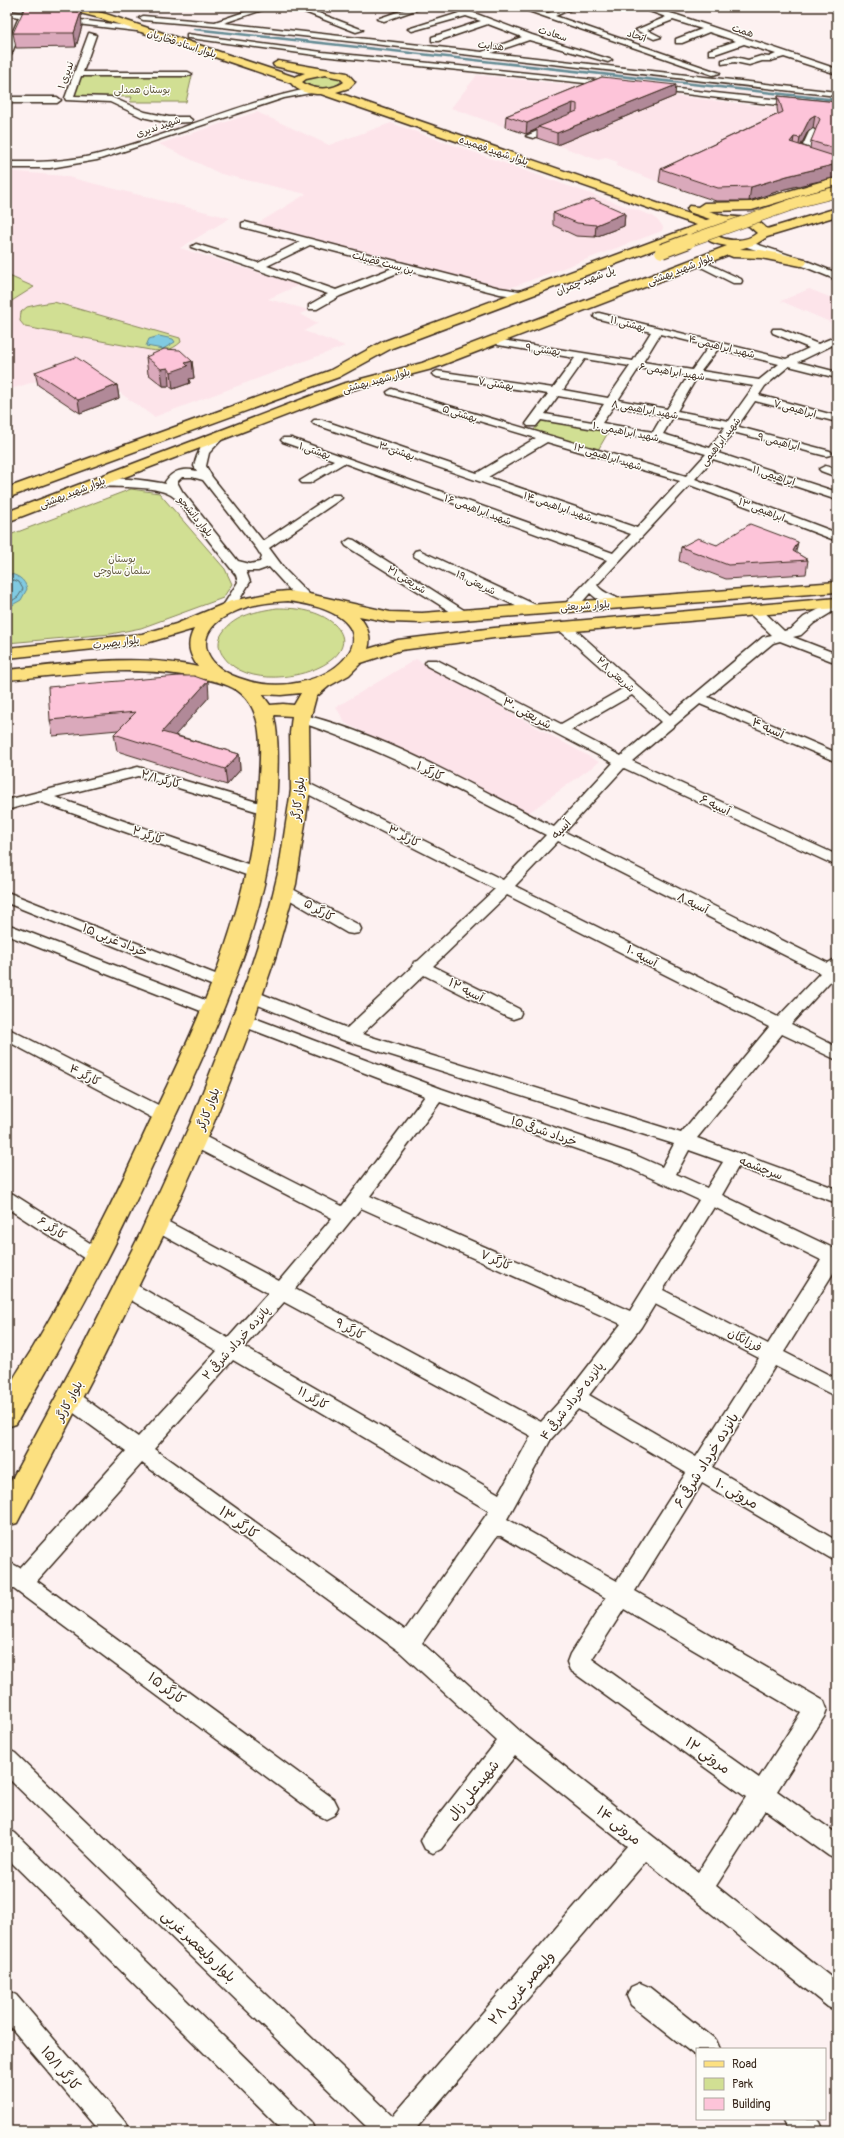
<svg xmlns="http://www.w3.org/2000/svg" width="844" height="2138" font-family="Pangolin,'Playpen Sans Arabic',sans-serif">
<rect width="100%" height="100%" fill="#fdf1f1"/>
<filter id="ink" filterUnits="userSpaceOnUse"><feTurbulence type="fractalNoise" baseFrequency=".025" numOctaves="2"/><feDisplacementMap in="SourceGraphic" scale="8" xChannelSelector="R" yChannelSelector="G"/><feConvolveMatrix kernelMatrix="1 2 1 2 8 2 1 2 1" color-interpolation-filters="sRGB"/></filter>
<g filter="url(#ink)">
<g fill="#fde4ea">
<polygon points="477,75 602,88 505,127 451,108"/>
<polygon points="675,96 777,108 782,125 659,182 616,166 618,162 606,158 598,160 557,145"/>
<polygon points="257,112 329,145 391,123 653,216 661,224 663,227 662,231 510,288 499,287 255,225 306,194 221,174 159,144"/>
<polygon points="7,171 64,176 230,218 180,248 299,285 268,299 309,310 300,314 318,323 304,331 345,346 154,417 84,367 7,390"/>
<polygon points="809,289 837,300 837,325 781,301"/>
<polygon points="416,659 552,736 599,762 527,814 345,723 336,707"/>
</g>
<g fill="#d1df93" stroke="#868458">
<path d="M 324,75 L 338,77 L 341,81 C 334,91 313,90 304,83 L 305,79 Z"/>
<polygon points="80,76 192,76 186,102 130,102 132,97 74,96"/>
<polygon points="7,275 34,287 7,304"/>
<path d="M 54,302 L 180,338 L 181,342 C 171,351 163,352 150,350 L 25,327 L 20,321 L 21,312 L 27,307 L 40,304 Z"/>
<polygon points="542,420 609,431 598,450 533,431"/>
<polygon points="131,489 159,493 225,569 232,584 223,598 141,628 111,634 7,643 7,536"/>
<path d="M 277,608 C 297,608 318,610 334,624 C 376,663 256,702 224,657 C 218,650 217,640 223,632 C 235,615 258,611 277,608 Z"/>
</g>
<g fill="#80cae1" stroke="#648a93">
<polygon points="159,336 173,339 175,342 163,349 146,346 149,339"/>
<path d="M 7,573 C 17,575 25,579 27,589 L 21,600 L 7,608 Z"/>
</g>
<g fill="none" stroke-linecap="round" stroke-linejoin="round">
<polyline stroke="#576a6c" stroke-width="1" points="7,577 19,582 23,589 18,597 7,604"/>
<g stroke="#648a93" stroke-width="2.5">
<polyline points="7,7 31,10"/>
<polyline points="194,29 837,100"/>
</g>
<defs>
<g id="minor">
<polygon points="259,7 271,7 224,23 482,52 522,37 488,24 438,41 432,41 432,37 481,21 466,16 412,31 408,29 459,13 447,7 458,7 532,35 612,60 608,62 529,40 491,53 837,92 837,96 213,26 143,20 139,18 143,16 215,22"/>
<polygon points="292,7 303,7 363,30 356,32"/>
<polygon points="412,7 424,7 384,21 377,19"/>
<polygon points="517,7 528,7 548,13 565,7 576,7 555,16 720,73 713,75"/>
<polygon points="638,7 649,7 677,15 837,69 837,74 784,57 770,61 762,61 749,65 735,62 722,64 722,60 735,57 748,60 761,56 769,57 776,54 744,44 715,54 709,54 709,50 736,41 709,32 682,43 676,43 676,39 702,29 673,20 647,30 661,37 654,39 636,30 666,17"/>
<polygon points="7,11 145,28 149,30 145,32 26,18 11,55 7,57 7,45 19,17 7,15"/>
<polygon points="89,33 96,35 83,72 188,72 192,74 188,76 81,76 74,96 111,97 145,112 169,117 188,117 192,120 191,122 169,123 142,117 110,102 66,100 65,98"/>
<polygon points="187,34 322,52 614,82 618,84 614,86 322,56 190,38 187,38"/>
<polygon points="649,86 837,106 837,112 652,90 649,90"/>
<path d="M 313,88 L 316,88 L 316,92 L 284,98 L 97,160 L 50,168 L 7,168 L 7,162 C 37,162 66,162 95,155 C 169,137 238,102 313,88 Z"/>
<polygon points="7,97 57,97 61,100 57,103 7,103"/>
<polygon points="558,122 561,123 561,127 533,138 526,136"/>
<polygon points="813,129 817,132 806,156 802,159 799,158 798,156 809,132"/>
<path d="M 245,222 L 500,288 L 526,292 L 527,294 L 522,297 L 500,294 L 405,270 L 340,296 L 317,309 L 309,309 L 309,305 L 328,294 L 191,247 L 196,244 L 258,263 L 300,242 L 242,227 L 242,223 ZM 310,245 L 395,267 L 336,290 L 267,266 Z"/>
<polygon points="744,240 804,260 837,273 837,280 798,264 741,245 741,241"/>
<polygon points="698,259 741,279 742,281 741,283 733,283 695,264 695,260"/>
<path d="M 599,313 L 786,359 L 809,348 L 773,333 L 772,331 L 773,329 L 781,329 L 818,344 L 837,336 L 837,343 L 798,362 L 837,372 L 837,378 L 789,366 L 765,386 L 759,395 L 837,416 L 837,422 L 755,401 L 739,424 L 739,427 L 830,451 L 832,453 L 830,455 L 826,456 L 733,432 L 718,453 L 837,492 L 837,500 L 713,459 L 695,479 L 837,533 L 837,541 L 690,485 L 597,585 C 604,595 617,595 623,603 L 622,606 C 611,608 597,600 590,593 L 576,609 L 571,610 L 565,606 L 566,603 L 607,560 L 344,463 L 310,483 L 302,483 L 300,481 L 334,460 L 283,442 L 281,440 L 283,438 L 291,438 L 613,553 L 631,534 L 314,424 L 312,422 L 314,420 L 322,420 L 477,473 L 536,438 L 388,394 L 387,392 L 392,389 L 686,476 L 706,454 L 655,439 L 541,420 L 536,426 L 528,426 L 526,424 L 548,394 L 437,377 L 432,374 L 437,371 L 553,388 L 575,358 L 498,345 L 497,343 L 498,341 L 502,340 L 633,361 L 651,332 L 595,318 L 594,316 L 595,314 ZM 660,334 L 709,346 L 692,370 L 643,362 ZM 718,349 L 779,364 L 759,380 L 701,371 ZM 585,359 L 630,366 L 608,398 L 563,390 ZM 639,368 L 688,376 L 667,409 L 618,400 ZM 697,377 L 754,386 L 729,421 L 677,411 ZM 558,396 L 604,404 L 592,422 L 545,414 ZM 614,406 L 663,415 L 653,432 L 602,423 ZM 673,417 L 725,427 L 710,448 L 663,434 ZM 547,442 L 680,481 L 637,528 L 488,477 Z"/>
<path d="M 218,434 L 224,437 L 209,453 L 206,466 L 212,477 L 263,541 L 332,495 L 340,495 L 342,498 L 269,548 L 286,571 L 310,595 L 311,598 L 310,601 L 300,601 L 269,567 L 258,571 L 246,571 L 250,582 L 232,612 L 222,612 L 221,609 L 238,582 L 236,575 L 175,498 C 157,481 95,491 89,483 C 97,473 154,481 166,484 L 165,482 C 173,470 183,468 197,471 L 194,466 C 197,453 204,437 218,434 ZM 182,477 L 192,477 L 203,480 L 257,549 L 262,557 L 260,562 L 250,564 L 238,561 L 182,491 L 177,482 Z"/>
<polygon points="825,466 837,469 837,477 821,471 819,469"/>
<polygon points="350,539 354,540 470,614 464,618 459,617 346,546 344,543"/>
<polygon points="419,550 538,606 539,609 538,612 528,612 415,557 413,554 415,551"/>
<path d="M 837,600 L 837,609 L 814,623 L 801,635 L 793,637 L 837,654 L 837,663 L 780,641 L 773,643 L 708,697 L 837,753 L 837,762 L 700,704 L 632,761 L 837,855 L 837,866 L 624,768 L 565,832 L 828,963 L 837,958 L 837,974 L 791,1024 L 837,1047 L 837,1060 L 782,1034 L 697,1138 L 837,1189 L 837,1203 L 738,1167 L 722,1195 L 837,1250 L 837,1267 L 784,1352 L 837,1379 L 837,1397 L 775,1366 L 712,1467 L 837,1541 L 837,1562 L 702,1483 L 635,1591 L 824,1701 L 827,1709 L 824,1717 L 777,1791 L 837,1834 L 837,1860 L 829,1856 L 765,1810 L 716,1886 L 837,1982 L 837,2011 L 828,2007 L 646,1861 L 414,2131 L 371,2131 L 7,1777 L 7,1749 L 15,1753 L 393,2116 L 627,1846 L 515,1756 L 441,1849 L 433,1853 L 425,1849 L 421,1841 L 425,1833 L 497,1741 L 400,1652 L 142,1463 L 37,1581 L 334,1799 L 338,1807 L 334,1815 L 326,1819 L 318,1815 L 7,1584 L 7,1561 L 20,1568 L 126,1451 L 63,1405 L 60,1399 L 63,1393 L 70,1390 L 77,1393 L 138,1437 L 217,1351 L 119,1293 L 117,1288 L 119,1283 L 126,1280 L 133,1283 L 228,1338 L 268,1293 L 151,1229 L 148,1224 L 151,1219 L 157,1217 L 163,1219 L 279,1281 L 332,1218 L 190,1145 L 187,1140 L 190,1135 L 196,1133 L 202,1135 L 342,1206 L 425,1096 L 237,1024 L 235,1020 L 237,1016 L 243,1014 L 249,1016 L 442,1089 L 635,1155 L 662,1167 L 674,1144 L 343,1040 L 246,1000 L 244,996 L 246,992 L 252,990 L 347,1028 L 412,967 L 414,962 L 418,961 L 495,889 L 296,788 L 294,785 L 296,782 L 306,782 L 503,880 L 546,835 C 464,793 384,749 296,721 L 294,718 L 296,715 L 301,714 C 388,735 474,787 554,827 L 613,763 L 427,666 L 425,663 L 427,660 L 437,660 L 561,724 L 624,688 L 558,629 L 556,626 L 563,622 L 568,623 L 670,715 L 763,637 L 772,635 L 750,614 L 749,611 L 750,608 L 760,608 L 784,631 L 791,629 L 804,617 ZM 632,695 L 661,722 L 621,756 L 571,730 ZM 558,841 L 820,973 L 778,1017 L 515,886 ZM 507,895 L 769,1027 L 681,1133 L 362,1034 L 424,975 L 507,1017 L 513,1019 L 519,1017 L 521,1013 L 519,1009 L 433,966 ZM 440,1102 L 623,1165 L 699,1200 L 630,1311 L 370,1196 ZM 689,1150 L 723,1162 L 707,1188 L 676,1174 ZM 714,1207 L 821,1260 L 768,1344 L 663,1290 ZM 361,1208 L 621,1324 L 569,1391 L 541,1422 L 295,1289 ZM 284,1302 L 531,1436 L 499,1494 L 244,1347 ZM 655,1304 L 759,1358 L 696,1457 L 589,1395 L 641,1327 ZM 233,1360 L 489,1511 L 405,1630 L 154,1449 ZM 578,1409 L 686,1473 L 617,1581 L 507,1519 L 551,1439 ZM 497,1536 L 501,1536 L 606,1598 L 570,1654 L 567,1662 L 570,1670 L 746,1797 L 698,1872 L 521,1732 L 422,1643 ZM 624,1609 L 801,1713 L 759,1778 L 592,1659 Z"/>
<polygon points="138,767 274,807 276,810 274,813 269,815 138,776 55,797 262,869 265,873 262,877 252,877 38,801 7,810 7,800"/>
<polygon points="285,885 359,925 361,929 359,933 353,934 347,933 280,894 277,890 280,886"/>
<polygon points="7,892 228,979 230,983 228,987 222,989 216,987 7,903"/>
<polygon points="7,924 218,1005 220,1009 218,1013 212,1015 206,1013 7,935"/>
<polygon points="7,1028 170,1111 173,1116 170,1121 164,1123 158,1121 7,1041"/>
<polygon points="7,1192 13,1194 104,1252 106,1257 104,1262 97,1265 90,1262 7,1208"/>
<polygon points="7,1829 15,1833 311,2122 315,2131 283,2131 7,1858"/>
<polygon points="640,1983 649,1987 716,2040 720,2049 697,2049 697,2057 631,2005 627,1996 631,1987"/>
<polygon points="7,1991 16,1995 125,2122 129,2131 99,2131 7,2023"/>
<polygon points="782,2119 817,2119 820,2122 824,2131 789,2131 786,2128"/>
</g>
<g id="major">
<path d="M 62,7 L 79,7 L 106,14 L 295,77 L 305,73 L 274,66 L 273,64 L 278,61 L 347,73 L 355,82 L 349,88 L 336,92 L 706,220 L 710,219 L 689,212 L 687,209 L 689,206 L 698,207 L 704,203 L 751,202 L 837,177 L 837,185 L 752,210 L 709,211 C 714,212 719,215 724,216 C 740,218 755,215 767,229 L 837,208 L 837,216 L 767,237 L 756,244 L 740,249 L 761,250 L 801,258 L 805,259 L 807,262 L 805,265 L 801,266 L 761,258 L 733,257 L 728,255 L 432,369 L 352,390 L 7,522 L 7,512 L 342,384 L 422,363 L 727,246 C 717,244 705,242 701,232 L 392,348 L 339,377 L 7,498 L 7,488 L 329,371 L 382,342 L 697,225 L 321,94 C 309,94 298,92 291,83 L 100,18 L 64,9 ZM 325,75 L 340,78 L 344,82 C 333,90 313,91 302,82 L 306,79 ZM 731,223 L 749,226 L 757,233 C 746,243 718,243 711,229 L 721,224 Z"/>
<path d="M 837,582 L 837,592 L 422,623 L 390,622 L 359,616 C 367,626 372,636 368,649 L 398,640 L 494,628 L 837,598 L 837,608 L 494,638 L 401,650 L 361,663 L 349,675 L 329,686 L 316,697 L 309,723 L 310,790 L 296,884 L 275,958 L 253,1022 L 214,1122 L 163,1236 L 104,1356 L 17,1523 L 7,1526 L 7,1488 L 86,1341 L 139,1236 L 191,1122 L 247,979 L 268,914 L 279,869 L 291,790 L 290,733 L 292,716 L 275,715 L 274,716 C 279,739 278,764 277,788 C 273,915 215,1032 162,1144 C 147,1177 132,1210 116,1242 C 85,1304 50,1364 16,1424 L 7,1427 C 7,1417 4,1401 8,1391 C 13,1376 26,1360 34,1346 C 55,1310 75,1274 94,1237 C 116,1196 135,1153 155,1111 C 207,1004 253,898 259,777 C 261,747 264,704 233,688 C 222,682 210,680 198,678 C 135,664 70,674 7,680 L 7,670 C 70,664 135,653 198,667 C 189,654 186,644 194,629 L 143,644 L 7,658 L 7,648 L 142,634 L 176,624 L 231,601 L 277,592 L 288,591 L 309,594 L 390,612 L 422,613 ZM 288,601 C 419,618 326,710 239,678 C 201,665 192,631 232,613 C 250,604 269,602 288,601 ZM 301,693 L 294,705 L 283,704 L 270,705 L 262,694 L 281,695 Z"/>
</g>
</defs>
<use href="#minor" stroke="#3b2a1e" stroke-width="3"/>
<use href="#major" stroke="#3b2a1e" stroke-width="3"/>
<use href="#minor" fill="#fdfcf7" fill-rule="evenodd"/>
<use href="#major" fill="#fce080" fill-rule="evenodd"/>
<defs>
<polyline id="major-bridge-far1" points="686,242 805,200 837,192"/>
<polyline id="major-bridge" points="662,251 689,241"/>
</defs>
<use href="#major-bridge-far1" stroke="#3b2a1e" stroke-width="12" stroke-linecap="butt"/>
<use href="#major-bridge" stroke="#3b2a1e" stroke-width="16" stroke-linecap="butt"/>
<use href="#major-bridge-far1" stroke="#fce080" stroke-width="11"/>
<use href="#major-bridge" stroke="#fce080" stroke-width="14"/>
</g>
<g fill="#daa9bb" stroke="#3b2a1e" fill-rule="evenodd">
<polygon points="82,26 76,47 16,48 13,33"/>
<polygon points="602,77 675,96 557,145 537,138 537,130 526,134 505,127 506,116"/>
<path d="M 778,96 L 837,102 L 837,177 L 785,189 L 749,201 L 716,201 L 659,182 L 661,169 L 778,114 L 777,108 ZM 813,128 L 816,130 L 811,141 L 810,148 L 801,145 L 808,131 Z"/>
<polygon points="553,213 625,213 624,226 595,237 576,236 553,225"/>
<polygon points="146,357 192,361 194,378 189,379 190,383 173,389 169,386 163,386 148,374"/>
<polygon points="35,372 117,385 119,398 80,413 38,385"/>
<polygon points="717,545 796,553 808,560 806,574 726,579 679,561 681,547"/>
<polygon points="209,697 175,735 239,754 240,770 227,785 117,751 114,734 118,730 53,736 50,720"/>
</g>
<g fill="#b18998" stroke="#3b2a1e">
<polygon points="81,12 82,26 76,47 74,33"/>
<polygon points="676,85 675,96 557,145 557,133"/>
<polygon points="573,103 572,115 538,127 537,129 526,134 527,123"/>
<polygon points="815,115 813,128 808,131 798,151 800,138 810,118"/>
<polygon points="794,137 792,150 790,142"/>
<polygon points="837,164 837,177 785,189 749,201 751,187 787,176"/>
<polygon points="625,213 624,226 595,237 596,225"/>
<polygon points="192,361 194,378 189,379 190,383 173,389 171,372 185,363"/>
<polygon points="168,368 169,386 163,386 161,369"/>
<polygon points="117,385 119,398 80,413 78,400"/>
<polygon points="798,542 795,556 793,551"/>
<polygon points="208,681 209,697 164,748 162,732"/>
<polygon points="239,754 240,770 227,785 225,769"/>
</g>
<g fill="#fdc4d9" stroke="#3b2a1e">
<polygon points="25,7 37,7 81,12 74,33 13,33"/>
<polygon points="602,77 676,85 557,133 538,127 577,111 577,104 573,103 527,123 506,116"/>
<polygon points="778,96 837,102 837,149 811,141 820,119 815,115 810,118 800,138 794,137 790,142 837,157 837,164 787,176 751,187 718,188 661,169 783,112"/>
<polygon points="593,199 625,213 596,225 577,223 553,213"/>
<polygon points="164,349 180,350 192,361 185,363 188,366 171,372 168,368 161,369 146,357"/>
<polygon points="76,357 117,385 78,400 35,372"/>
<polygon points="750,524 798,542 793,551 808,560 728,565 681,547 698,538 717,545"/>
<polygon points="179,676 194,676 208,681 162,732 239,754 225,769 114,734 136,712 50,720 48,687"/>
</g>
</g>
<g text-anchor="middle" stroke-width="3" stroke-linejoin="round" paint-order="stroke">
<g font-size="10" fill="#3b2a1e" stroke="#fdfcf7">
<text transform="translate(743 30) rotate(19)" y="4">همت</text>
<text transform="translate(553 33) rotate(17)" y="4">سعادت</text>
<text transform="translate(637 35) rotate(19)" y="4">اتحاد</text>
<text transform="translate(182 43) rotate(18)" y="4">بلوار استاد فخاریان</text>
<text transform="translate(491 45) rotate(6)" y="4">هدایت</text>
<text transform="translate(65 75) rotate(-70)" y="4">ندیری ۱</text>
<text transform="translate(158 126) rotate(-19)" y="4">شهید ندیری</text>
<text transform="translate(494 150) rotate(19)" y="4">بلوار شهید فهمیده</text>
<text transform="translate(383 262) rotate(15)" y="4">بن بست فضیلت</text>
<text transform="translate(680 269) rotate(-21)" y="4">بلوار شهید بهشتی</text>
<text transform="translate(585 280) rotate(-21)" y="4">پل شهید چمران</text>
<text transform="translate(628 323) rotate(14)" y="4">بهشتی ۱۱</text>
<text transform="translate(722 346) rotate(14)" y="4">شهید ابراهیمی ۴</text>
<text transform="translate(543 349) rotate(8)" y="4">بهشتی ۹</text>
<text transform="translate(672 371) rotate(9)" y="4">شهید ابراهیمی ۶</text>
<text transform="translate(376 380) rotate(-15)" y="4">بلوار شهید بهشتی</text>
<text transform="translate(496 383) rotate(9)" y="4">بهشتی ۷</text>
<text transform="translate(795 408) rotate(15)" y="4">ابراهیمی ۷</text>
<text transform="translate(645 409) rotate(10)" y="4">شهید ابراهیمی ۸</text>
<text transform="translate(460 413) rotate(17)" y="4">بهشتی ۵</text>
<text transform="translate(626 431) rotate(11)" y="4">شهید ابراهیمی ۱۰</text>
<text transform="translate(720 441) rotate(-52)" y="4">شهید ابراهیمی</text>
<text transform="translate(779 441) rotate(14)" y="4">ابراهیمی ۹</text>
<text transform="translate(315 450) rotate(18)" y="4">بهشتی ۱</text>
<text transform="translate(397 450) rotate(19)" y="4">بهشتی ۳</text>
<text transform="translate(608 456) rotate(17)" y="4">شهید ابراهیمی ۱۲</text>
<text transform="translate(774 475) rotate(18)" y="4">ابراهیمی ۱۱</text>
<text transform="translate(72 492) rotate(-21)" y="4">بلوار شهید بهشتی</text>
<text transform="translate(558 506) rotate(19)" y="4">شهید ابراهیمی ۱۴</text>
<text transform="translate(478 509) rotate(20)" y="4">شهید ابراهیمی ۱۶</text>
<text transform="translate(762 509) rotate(21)" y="4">ابراهیمی ۱۳</text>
<text transform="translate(196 516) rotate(51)" y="4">بلوار دانشجو</text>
<text transform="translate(407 579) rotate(32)" y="4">شریعتی ۲۱</text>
<text transform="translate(476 582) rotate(26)" y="4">شریعتی ۱۹</text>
<text transform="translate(585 605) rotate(-4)" y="4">بلوار شریعتی</text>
<text transform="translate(116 642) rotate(-7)" y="4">بلوار بصیرت</text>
<text transform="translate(616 674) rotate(42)" y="4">شریعتی ۲۸</text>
</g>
<g font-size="10" fill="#60573b" stroke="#fdfcf7">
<text x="142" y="93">بوستان همدلی</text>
<text x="122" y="562">بوستان<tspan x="122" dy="12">سلمان ساوجی</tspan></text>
</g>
<g font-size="12" fill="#3b2a1e" stroke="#fdfcf7">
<text transform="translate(527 713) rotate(28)" y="4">شریعتی ۳۰</text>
<text transform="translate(768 728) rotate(24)" y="4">آسیه ۴</text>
<text transform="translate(430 771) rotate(26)" y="4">کارگر ۱</text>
<text transform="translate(161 779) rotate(15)" y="4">کارگر ۲/۱</text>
<text transform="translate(298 799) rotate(-84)" y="4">بلوار کارگر</text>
<text transform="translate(715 805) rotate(25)" y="4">آسیه ۶</text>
<text transform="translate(561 829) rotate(-47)" y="4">آسیه</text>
<text transform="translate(148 835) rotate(19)" y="4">کارگر ۲</text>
<text transform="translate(404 836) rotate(27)" y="4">کارگر ۳</text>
<text transform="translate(693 903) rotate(26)" y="4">آسیه ۸</text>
<text transform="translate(319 910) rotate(30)" y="4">کارگر ۵</text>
<text transform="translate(115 940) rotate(22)" y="4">۱۵ خرداد غربی</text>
<text transform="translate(642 956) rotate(27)" y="4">آسیه ۱۰</text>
<text transform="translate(466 990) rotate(27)" y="4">آسیه ۱۲</text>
<text transform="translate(85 1075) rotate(27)" y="4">کارگر ۴</text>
<text transform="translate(208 1109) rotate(-69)" y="4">بلوار کارگر</text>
<text transform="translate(544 1131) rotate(19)" y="4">۱۵ خرداد شرقی</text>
<text transform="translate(761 1168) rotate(21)" y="4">سرچشمه</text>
<text transform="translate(52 1228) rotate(33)" y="4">کارگر ۶</text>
<text transform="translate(496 1260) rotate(24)" y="4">کارگر ۷</text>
<text transform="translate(350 1329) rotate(28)" y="4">کارگر ۹</text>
<text transform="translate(745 1340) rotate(28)" y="4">فرزانگان</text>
<text transform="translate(236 1343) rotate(-48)" y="4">پانزده خرداد شرقی ۲</text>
<text transform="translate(313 1398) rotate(30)" y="4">کارگر ۱۱</text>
<text transform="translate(69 1401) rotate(-62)" y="4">بلوار کارگر</text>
<text transform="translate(572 1401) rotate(-52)" y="4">پانزده خرداد شرقی ۴</text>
</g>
<g font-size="14" fill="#3b2a1e" stroke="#fdfcf7">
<text transform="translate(706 1460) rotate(-58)" y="5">پانزده خرداد شرقی ۶</text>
<text transform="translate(737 1493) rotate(30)" y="5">مروتی ۱۰</text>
<text transform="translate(239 1522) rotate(36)" y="5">کارگر ۱۳</text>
<text transform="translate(167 1688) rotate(37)" y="5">کارگر ۱۵</text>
<text transform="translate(708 1755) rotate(36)" y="5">مروتی ۱۲</text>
<text transform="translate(473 1790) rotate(-51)" y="5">شهیدعلی زال</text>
<text transform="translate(619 1825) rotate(39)" y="5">مروتی ۱۴</text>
<text transform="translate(199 1946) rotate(44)" y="5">بلوار ولیعصر غربی</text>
<text transform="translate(521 1988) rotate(-49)" y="5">ولیعصر غربی ۲۸</text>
<text transform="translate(61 2068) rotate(50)" y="5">کارگر ۱۵/۱</text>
</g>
</g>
<rect width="844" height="2138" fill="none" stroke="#fdfcf7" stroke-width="24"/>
<rect x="12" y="12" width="820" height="2114" fill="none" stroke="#3b2a1e" stroke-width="1.5" filter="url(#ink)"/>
<rect x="696" y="2048" width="130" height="72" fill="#fdfcf7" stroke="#afa8a0"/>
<rect x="704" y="2061" width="20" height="6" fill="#fce080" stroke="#afa8a0"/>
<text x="732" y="2068" font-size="12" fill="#3b2a1e">Road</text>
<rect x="704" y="2078" width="20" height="12" fill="#d1df93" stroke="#afa8a0"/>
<text x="732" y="2088" font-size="12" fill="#3b2a1e">Park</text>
<rect x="704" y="2098" width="20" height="12" fill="#fdc4d9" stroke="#afa8a0"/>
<text x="732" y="2108" font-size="12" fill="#3b2a1e">Building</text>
</svg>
